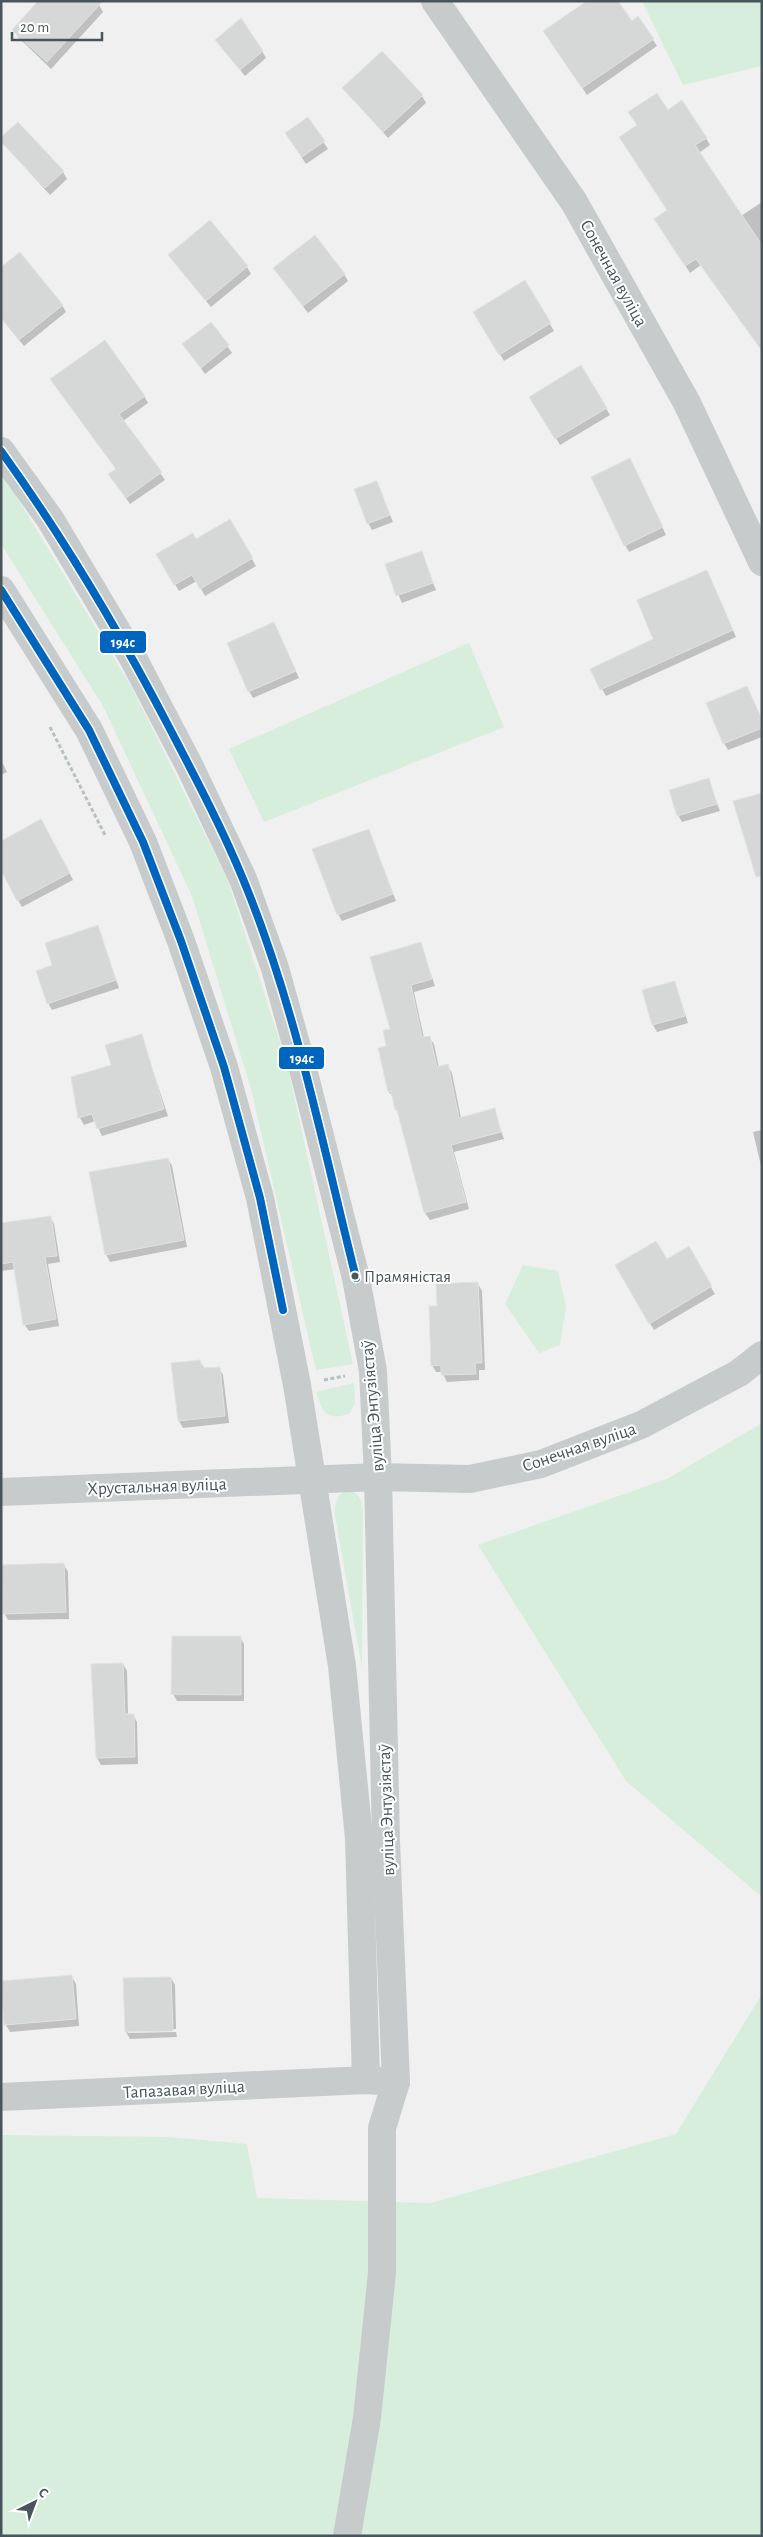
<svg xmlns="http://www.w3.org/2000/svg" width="763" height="2537" font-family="'Alegreya Sans',sans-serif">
<rect width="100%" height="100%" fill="#f0f0f0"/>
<g fill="#d6eedb">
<polygon points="642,1 762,1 762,66 683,85"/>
<polygon points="1,471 132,688 227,878 287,1064 353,1364 316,1370 251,1089 192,896 103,706 1,544"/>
<polygon points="469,643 504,727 264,822 229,749"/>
<polygon points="523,1265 558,1271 566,1307 560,1345 539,1353 505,1304"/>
<path d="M 354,1383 L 355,1403 L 349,1414 C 326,1421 323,1413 316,1392 Z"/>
<polygon points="762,1423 762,1897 626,1781 478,1545 667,1479"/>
<path d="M 347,1490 C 360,1492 362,1502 363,1513 L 362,1668 L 335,1516 C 334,1505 336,1495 347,1490 Z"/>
<polygon points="762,1994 762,2536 1,2536 1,2135 168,2137 247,2144 257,2198 431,2203 676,2134"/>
</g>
<g fill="#0003">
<polygon points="99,5 103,12 51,69 18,37 14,30"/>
<polygon points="631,22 653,40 657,46 587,95 549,39"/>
<polygon points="217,41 262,51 266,58 245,76"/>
<polygon points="344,88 422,96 426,103 388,138"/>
<polygon points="667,111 706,138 710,145 699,153 741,216 762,202 762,349 701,265 690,273 660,226 668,211"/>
<polygon points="308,119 328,149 306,164 286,134"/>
<polygon points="1,141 63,172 67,179 50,195"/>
<polygon points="174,262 247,267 251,274 211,307"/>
<polygon points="344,274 348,281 308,313 279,275"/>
<polygon points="525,282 554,331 504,361 475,313"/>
<polygon points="62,305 66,312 24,346 1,318"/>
<polygon points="211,323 232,353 205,374 184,344"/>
<polygon points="581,367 610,415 560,445 531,397"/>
<polygon points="56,387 144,396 148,403 123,421 165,480 130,504 114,481 117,470"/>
<polygon points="634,467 666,535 629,552 625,545"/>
<polygon points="377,482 393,522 372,530 368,523"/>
<polygon points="230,521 256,566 205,596 197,581 179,591 158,555 196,541"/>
<polygon points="421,553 436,590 402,603 386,565"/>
<polygon points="710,579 736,637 606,696 602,689 655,639"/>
<polygon points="278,631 299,678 253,698 249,691"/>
<polygon points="747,687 762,720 762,737 728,750 724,743"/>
<polygon points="1,760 7,772 1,775"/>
<polygon points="708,780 720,811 682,822 678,815"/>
<polygon points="41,821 73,880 22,907 18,900"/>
<polygon points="368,830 396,901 342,921 338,914"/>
<polygon points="97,927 119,988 52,1010 48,1003 54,966"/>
<polygon points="421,944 435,986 414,992 424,1038 429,1037 434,1044 439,1068 448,1066 452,1073 461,1118 494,1110 504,1139 454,1152 469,1209 430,1220 425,1213 394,1098 389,1092 388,1047"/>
<polygon points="675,983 688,1023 657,1032 653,1025"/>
<polygon points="141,1035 168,1116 102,1136 95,1121 84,1125 80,1118 72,1078 112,1066"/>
<polygon points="762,1130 762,1170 753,1132"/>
<polygon points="168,1159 172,1166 187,1247 110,1262 106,1254"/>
<polygon points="50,1217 54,1224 60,1262 48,1264 59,1326 29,1331 24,1324 16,1269 1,1271 1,1224"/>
<polygon points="688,1248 715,1294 654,1330 616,1266 667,1261"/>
<polygon points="478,1284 482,1291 485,1370 479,1370 479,1380 447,1382 442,1372 436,1372 432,1365 439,1307"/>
<polygon points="200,1361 204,1368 219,1368 223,1375 229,1423 183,1428 179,1421 173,1364"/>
<polygon points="64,1565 68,1572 69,1619 8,1620 4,1613"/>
<polygon points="240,1637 244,1644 244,1701 177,1701 173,1694"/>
<polygon points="123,1664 127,1671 128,1715 133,1715 137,1722 138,1764 101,1765 97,1758"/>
<polygon points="72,1977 76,1984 79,2026 10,2032 6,2025"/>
<polygon points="171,1978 175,1985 176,2029 128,2031 128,2033 176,2032 177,2037 130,2039 126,2032"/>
</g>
<g fill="#d6d8d8" stroke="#e1e2e3">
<polygon points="38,1 103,1 47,62 12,30"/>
<polygon points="587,1 618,1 632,21 638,16 654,39 582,88 543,31"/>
<polygon points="241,18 263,51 240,70 215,40"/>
<polygon points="382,51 423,95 383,132 342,88"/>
<polygon points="657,93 668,110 682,100 707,138 695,145 762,245 762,351 696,259 685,266 654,219 667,210 619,137 637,125 628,112"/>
<polygon points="308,117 325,141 302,157 285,133"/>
<polygon points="18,122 64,171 45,188 1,142 1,137"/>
<polygon points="210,220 248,266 206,301 168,255"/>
<polygon points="315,235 345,274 303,306 273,268"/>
<polygon points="20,252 63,305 19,340 1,318 1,267"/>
<polygon points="525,280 551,323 499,355 473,312"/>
<polygon points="211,322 229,345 201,368 182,344"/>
<polygon points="105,340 145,396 119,414 162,472 126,498 108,474 116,469 50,379"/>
<polygon points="581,365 607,408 555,439 529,397"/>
<polygon points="630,458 663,527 624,546 591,477"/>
<polygon points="377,481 390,515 367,524 354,489"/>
<polygon points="230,519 253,558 200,589 192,575 174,585 156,554 193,533 196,539"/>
<polygon points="422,551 433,583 396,596 385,564"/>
<polygon points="707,570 733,630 600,690 590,669 653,639 637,600"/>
<polygon points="274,622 296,671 248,692 227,643"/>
<polygon points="747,686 762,720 762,728 723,744 706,703"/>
<polygon points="709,778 717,804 677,816 669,790"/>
<polygon points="762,793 762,876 756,877 733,801"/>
<polygon points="41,819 70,873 17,901 1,870 1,841"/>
<polygon points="369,829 393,894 337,915 312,849"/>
<polygon points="98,925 116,980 47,1004 36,971 52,965 45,943"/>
<polygon points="421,942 432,979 411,985 422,1037 430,1036 437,1067 448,1064 459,1118 495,1108 501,1132 451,1145 466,1202 424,1213 397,1110 395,1110 391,1091 388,1092 378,1048 386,1046 383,1030 390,1029 370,957"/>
<polygon points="675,981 685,1016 652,1025 642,990"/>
<polygon points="142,1034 164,1109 97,1129 92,1114 78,1118 71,1077 111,1065 105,1045"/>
<polygon points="168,1158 184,1240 105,1255 89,1172"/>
<polygon points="51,1216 57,1256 45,1257 56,1319 23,1325 13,1262 1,1264 1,1223"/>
<polygon points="656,1241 667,1259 689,1246 712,1286 649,1324 615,1265"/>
<polygon points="478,1282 482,1363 475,1363 476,1374 441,1375 441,1365 431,1366 429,1306 437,1306 436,1284"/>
<polygon points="200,1360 202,1368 220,1367 225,1416 178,1421 171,1363"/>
<polygon points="64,1563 66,1612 3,1614 1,1565"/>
<polygon points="172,1636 241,1636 241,1695 171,1694"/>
<polygon points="123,1663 125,1714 134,1714 135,1757 96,1758 91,1664"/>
<polygon points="72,1975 76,2019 4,2025 1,1981"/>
<polygon points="171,1977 173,2031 125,2032 123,1978"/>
</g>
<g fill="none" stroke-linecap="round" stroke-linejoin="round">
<g stroke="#b8c2bd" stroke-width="3" stroke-dasharray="4 2.5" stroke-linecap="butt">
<polyline points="50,727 105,835"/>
<polyline points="324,1380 345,1376"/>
</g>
<g stroke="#c8cbcc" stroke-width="28">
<polyline points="435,1 574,202 687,403 762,562"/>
<polyline points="1,1492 378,1477 470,1479 541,1464 641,1425 739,1373 762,1355"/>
<polyline points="1,2097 366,2080 396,2082 382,2128 382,2273 367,2418 347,2536"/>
</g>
<g stroke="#c8cbcc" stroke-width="28">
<polyline points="1,451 50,519 133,658 190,767 243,879 275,968 303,1069 356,1278 373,1371 378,1477 386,1841 396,2082"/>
<polyline points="1,590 89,730 143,842 181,941 224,1067 260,1198 297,1385 342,1666 359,1838 366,2080"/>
</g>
<defs>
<g id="bus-1">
<path d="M 1,451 C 65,540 119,631 169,727 C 195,777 222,828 243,879 C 295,1004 323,1147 356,1278"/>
<polyline points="1,590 89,730 143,842 181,941 224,1067 260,1198 283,1310"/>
</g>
</defs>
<use href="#bus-1" stroke="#fff" stroke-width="11"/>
<use href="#bus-1" stroke="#0065bd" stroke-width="8"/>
</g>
<circle fill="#48555b" stroke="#fff" stroke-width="2" cx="355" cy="1276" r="4.5"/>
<g text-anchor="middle" stroke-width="4" stroke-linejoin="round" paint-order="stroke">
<g font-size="17" fill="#48555b" stroke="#fff" text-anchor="start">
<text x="364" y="1282">Прамяністая</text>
</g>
<g font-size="18" fill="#48555b" stroke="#fff">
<text transform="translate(614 273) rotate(61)" y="6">Сонечная вуліца</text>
<text transform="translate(372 1406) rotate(-95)" y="6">вуліца Энтузіястаў</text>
<text transform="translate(579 1447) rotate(-19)" y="6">Сонечная вуліца</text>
<text transform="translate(157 1486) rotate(-2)" y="6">Хрустальная вуліца</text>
<text transform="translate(386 1810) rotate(-92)" y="6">вуліца Энтузіястаў</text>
<text transform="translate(184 2089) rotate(-3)" y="6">Тапазавая вуліца</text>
</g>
</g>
<g stroke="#fff" stroke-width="2">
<rect x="99" y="630" width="48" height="24" rx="5" fill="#0065bd"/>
<rect x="278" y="1046" width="47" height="24" rx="5" fill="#0065bd"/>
</g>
<g font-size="14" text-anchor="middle" font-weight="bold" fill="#fff">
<text x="123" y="647">194с</text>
<text x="302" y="1063">194с</text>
</g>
<rect width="763" height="2537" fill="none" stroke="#48555b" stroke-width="5"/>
<g transform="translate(35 2502) rotate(42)" stroke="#ffffff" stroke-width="4" paint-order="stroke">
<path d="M0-4L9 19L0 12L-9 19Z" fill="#48555b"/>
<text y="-8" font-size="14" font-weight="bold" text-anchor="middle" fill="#48555b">С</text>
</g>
<path d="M12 32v8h90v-8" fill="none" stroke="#48555b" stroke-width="2.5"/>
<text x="20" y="32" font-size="15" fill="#48555b" stroke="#ffffff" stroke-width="4" paint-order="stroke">20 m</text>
</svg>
